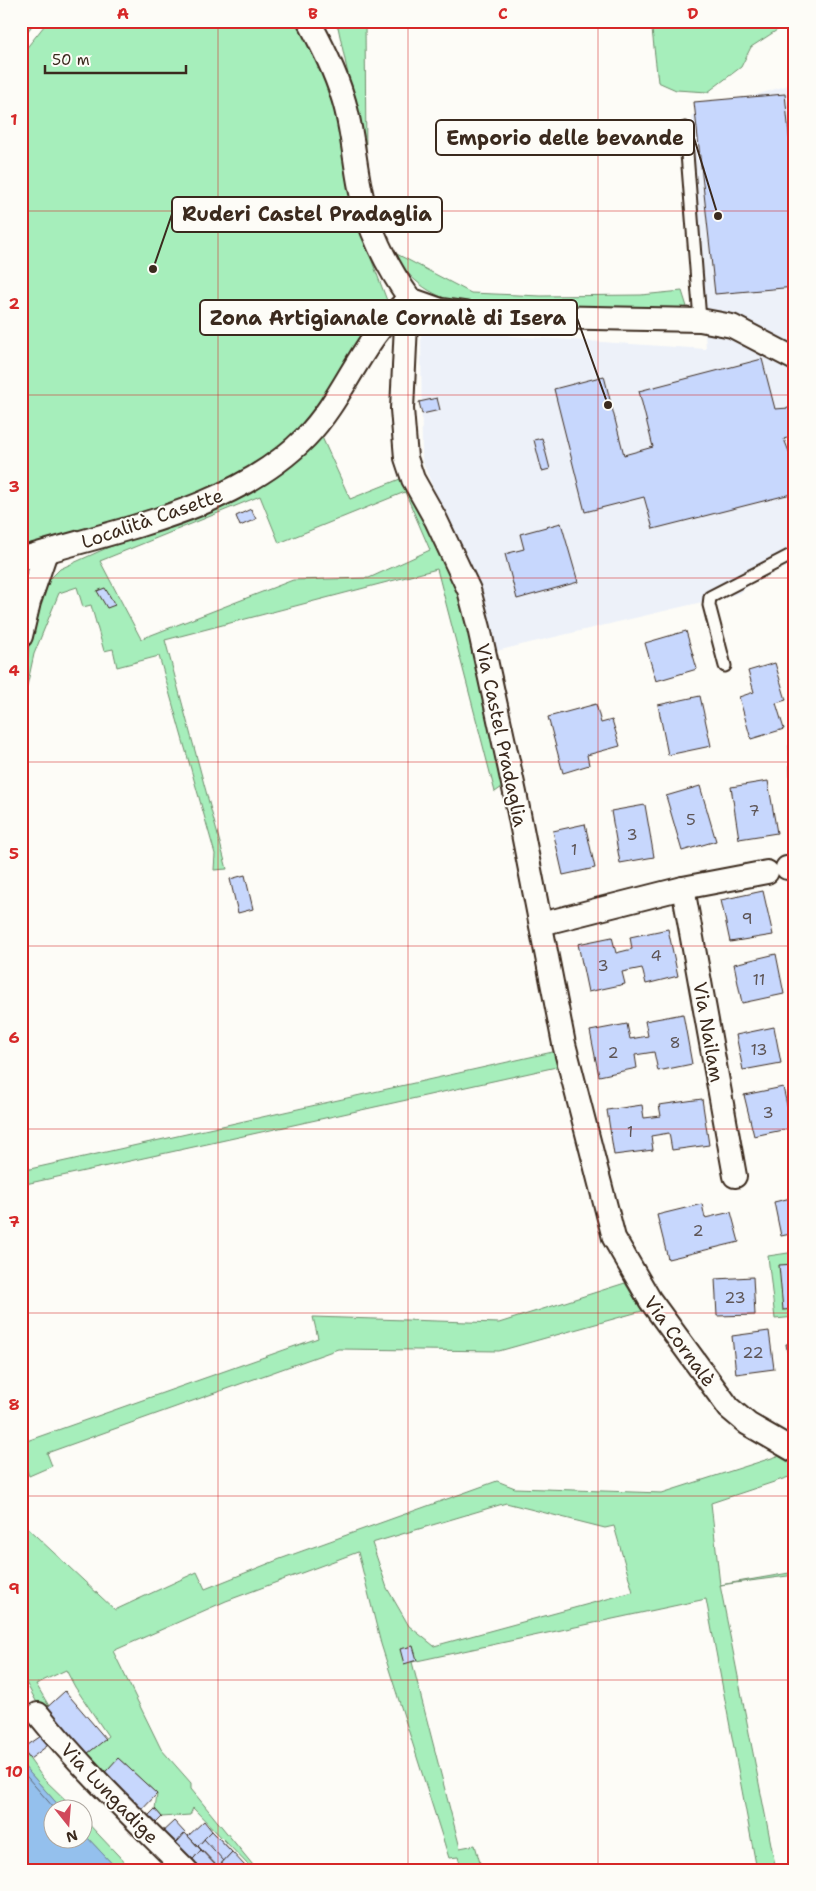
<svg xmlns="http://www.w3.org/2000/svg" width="816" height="1891" font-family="'Shantell Sans',sans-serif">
<rect width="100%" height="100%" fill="#fdfcf7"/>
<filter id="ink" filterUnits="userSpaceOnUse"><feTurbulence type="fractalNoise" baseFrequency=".02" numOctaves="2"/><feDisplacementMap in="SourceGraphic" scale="10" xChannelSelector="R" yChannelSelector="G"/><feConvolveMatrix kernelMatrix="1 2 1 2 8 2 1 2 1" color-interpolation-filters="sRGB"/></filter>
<g filter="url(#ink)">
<polygon fill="#edf1f9" points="795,83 795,540 791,546 740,593 492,652 476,590 422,461 421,319 512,336 706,349 692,115"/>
<g fill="#a6eebb" stroke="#708c6c" fill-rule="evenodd">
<polygon points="21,21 36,21 21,39"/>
<polygon points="48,21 296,21 333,97 352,209 388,303 310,421 259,467 162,510 26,548 21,528 21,55"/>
<polygon points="320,21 365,21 366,159 338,27 325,25"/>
<polygon points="651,21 791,21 751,47 741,67 708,92 676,90 658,82"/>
<path d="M 393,252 L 471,293 L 541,296 L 641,295 L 682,291 L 688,310 L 468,306 C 435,298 409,282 393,252 Z"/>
<path d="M 321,435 L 350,499 L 405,477 L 462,594 L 505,785 L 495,792 L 437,569 L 165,640 L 227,869 L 214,870 L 215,854 L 159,656 L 117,667 L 113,649 L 104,651 L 91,605 L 83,607 L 77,587 L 59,593 L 34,654 L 22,709 L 31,627 L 47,582 L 60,569 L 109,547 L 205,513 ZM 405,492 L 430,550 L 369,578 L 293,580 L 141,639 L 100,561 L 260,496 L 279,543 Z"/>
<polygon points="789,745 795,745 795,853 793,853"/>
<polygon points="557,1051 561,1066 21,1185 21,1171"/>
<polygon points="795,1252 795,1317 775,1319 768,1256"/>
<polygon points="625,1283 642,1311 499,1351 338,1349 47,1453 52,1466 29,1476 24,1463 21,1464 21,1443 318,1338 313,1317 499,1323"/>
<path d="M 778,1456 L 795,1466 L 795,1475 L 711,1503 L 720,1585 L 795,1572 L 795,1575 L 720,1585 L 776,1870 L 757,1870 L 706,1599 L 412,1662 L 460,1848 L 475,1845 L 482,1870 L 462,1870 L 458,1857 L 449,1858 L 381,1644 L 358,1552 L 226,1601 L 113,1651 L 161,1749 L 191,1783 L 191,1789 L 257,1870 L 253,1870 L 193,1808 L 190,1815 L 162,1817 L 155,1809 L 157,1794 L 119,1759 L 103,1775 L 83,1757 L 108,1736 L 75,1687 L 66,1670 L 36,1684 L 49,1706 L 42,1712 L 24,1679 L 21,1680 L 21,1613 L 28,1607 L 21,1600 L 21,1522 L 115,1610 L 197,1572 L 205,1589 L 280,1559 L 497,1481 L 515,1488 L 662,1493 ZM 506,1503 L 605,1528 L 614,1526 L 633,1592 L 434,1646 L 409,1626 L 387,1588 L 372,1543 Z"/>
<polygon points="21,1747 43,1778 74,1808 61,1808 21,1763"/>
<polygon points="82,1817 132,1870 118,1870 83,1833"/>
</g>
<polygon fill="#94c0ed" stroke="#70849a" points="21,1763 61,1808 52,1808 52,1838 82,1838 83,1833 118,1870 21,1870"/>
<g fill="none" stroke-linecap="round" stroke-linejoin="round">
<polyline stroke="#5f6671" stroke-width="1" points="21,1770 54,1808"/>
</g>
<g fill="#c7d7fd" stroke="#3b2a1e">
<polygon points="785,94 795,195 795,287 715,294 694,102"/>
<polygon points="762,359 775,409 789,408 795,410 795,435 784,439 795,467 795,493 653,529 644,497 585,512 554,389 604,376 624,455 653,447 639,391"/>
<polygon points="437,398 440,410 422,414 419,402"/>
<polygon points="542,438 550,469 542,471 534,440"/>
<polygon points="251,509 256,519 240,526 236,516"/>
<polygon points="561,523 578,582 517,599 505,554 524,549 520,534"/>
<polygon points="105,588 115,605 107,608 97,591"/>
<polygon points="686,631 697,669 656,681 645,643"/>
<polygon points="775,663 786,700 776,703 784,729 751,739 739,697 754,692 748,671"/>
<polygon points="700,696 711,746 668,755 658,705"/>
<polygon points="596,704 601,723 612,720 620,746 587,755 589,765 563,773 548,717"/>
<polygon points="768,781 777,833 739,839 731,787"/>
<polygon points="700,786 716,841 682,851 666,796"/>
<polygon points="645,805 654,857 620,863 611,811"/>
<polygon points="585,824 595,868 563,875 553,831"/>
<polygon points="245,875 253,909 238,913 230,879"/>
<polygon points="763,891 773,935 730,942 721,900"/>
<polygon points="668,929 678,976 646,984 642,968 622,972 625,984 588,992 578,944 612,937 616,953 632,949 630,937"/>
<polygon points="776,954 784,994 742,1003 734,964"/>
<polygon points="683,1014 692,1064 658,1071 654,1052 635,1055 637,1068 599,1076 590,1031 627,1024 630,1039 648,1036 645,1021"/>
<polygon points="774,1027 781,1063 743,1070 736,1035"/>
<polygon points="783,1087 792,1128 754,1136 744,1095"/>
<polygon points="702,1099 709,1145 672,1150 669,1133 651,1136 653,1150 614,1155 607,1110 642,1105 644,1118 661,1116 659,1105"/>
<polygon points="795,1197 795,1233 781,1236 774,1202"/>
<polygon points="702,1204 705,1218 731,1212 739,1242 668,1259 657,1215"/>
<polygon points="795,1264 795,1309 783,1310 779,1265"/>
<polygon points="753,1277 755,1315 717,1316 715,1279"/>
<polygon points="769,1331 774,1369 736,1374 732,1336"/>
<polygon points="795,1343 795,1384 793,1385 786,1344"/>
<polygon points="413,1646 417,1660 404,1664 400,1649"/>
<polygon points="65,1691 106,1739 83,1757 42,1712"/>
<polygon points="44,1734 51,1743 30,1759 22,1749"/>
<polygon points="118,1758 157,1794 137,1815 99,1779"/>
<polygon points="155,1809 162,1817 153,1826 145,1819"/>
<polygon points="174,1821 185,1833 171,1849 160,1834"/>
<polygon points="204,1821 212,1831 198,1846 188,1836"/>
<polygon points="212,1831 232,1852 218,1867 198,1846"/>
<polygon points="212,1831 232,1852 224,1861 204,1839"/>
<polygon points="185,1833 201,1850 188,1865 171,1849"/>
<polygon points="201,1850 220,1870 192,1870 188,1865"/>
<polygon points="232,1852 245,1866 242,1870 220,1870 218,1867"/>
</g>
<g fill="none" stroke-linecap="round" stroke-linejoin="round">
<defs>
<g id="lane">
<polyline points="685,128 700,320"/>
<polyline points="725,666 709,605 710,597 795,553"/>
</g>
<g id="street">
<path d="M 309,21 C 322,46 335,71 343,98 C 352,126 354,159 360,188 C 367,227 387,267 410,299 L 406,324 L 402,409 L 406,458 L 413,479 L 436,520 L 469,590 L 479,628 L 515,793 L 564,1044 L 614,1238 L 650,1300 L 729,1408 L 748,1424 L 795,1451"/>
<polyline points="410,299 441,310 484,316 700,320 732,326 795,359"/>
<path d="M 21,559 C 115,530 235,510 306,437 C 347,395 362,335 410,299"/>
<polyline points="21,636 29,602 46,552"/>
<polyline points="787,868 795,867"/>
<polyline points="683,888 735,1176"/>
<polyline points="541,924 683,888 767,872"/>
<path d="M 38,1714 C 83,1770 135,1819 186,1870"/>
</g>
</defs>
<use href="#lane" stroke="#3b2a1e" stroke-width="15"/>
<use href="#street" stroke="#3b2a1e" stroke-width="26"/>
<use href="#lane" stroke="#fdfcf7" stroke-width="11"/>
<use href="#street" stroke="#fdfcf7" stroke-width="22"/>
</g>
</g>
<path fill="none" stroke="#d62828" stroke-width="1" stroke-opacity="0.55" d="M 218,21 L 218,1870M 408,21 L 408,1870M 598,21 L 598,1870M 21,211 L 795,211M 21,395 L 795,395M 21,578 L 795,578M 21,762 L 795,762M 21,946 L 795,946M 21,1129 L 795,1129M 21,1313 L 795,1313M 21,1496 L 795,1496M 21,1680 L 795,1680"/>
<g text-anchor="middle" stroke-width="4" stroke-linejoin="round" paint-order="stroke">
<g font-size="16" fill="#5e5556">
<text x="754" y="816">7</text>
<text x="691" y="825">5</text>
<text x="632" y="840">3</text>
<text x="574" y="855">1</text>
<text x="747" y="924">9</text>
<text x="656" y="961">4</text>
<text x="603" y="971">3</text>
<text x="759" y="985">11</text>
<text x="675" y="1048">8</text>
<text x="759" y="1055">13</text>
<text x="613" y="1058">2</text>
<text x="768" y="1118">3</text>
<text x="630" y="1137">1</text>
<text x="698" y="1236">2</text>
<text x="735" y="1303">23</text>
<text x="753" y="1358">22</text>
</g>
<g font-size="19" fill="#3b2a1e" stroke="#fdfcf7">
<text transform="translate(152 518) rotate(-19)" y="7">Località Casette</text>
<text transform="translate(502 735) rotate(78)" y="7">Via Castel Pradaglia</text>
<text transform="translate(709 1032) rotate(80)" y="7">Via Nailam</text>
<text transform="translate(680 1341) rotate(54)" y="7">Via Cornalè</text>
<text transform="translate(110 1793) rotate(46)" y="7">Via Lungadige</text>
</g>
</g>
<path fill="none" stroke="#3b2a1e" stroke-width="2" d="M718 216L694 138M153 269L172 214M608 405L577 318"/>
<g fill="#3b2a1e" stroke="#fdfcf7" stroke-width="2">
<circle cx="718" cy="216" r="5"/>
<circle cx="153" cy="269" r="5"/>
<circle cx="608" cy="405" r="5"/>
</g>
<g fill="#fdfcf7" stroke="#3b2a1e" stroke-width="2">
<rect x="436" y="120" width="258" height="35" rx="5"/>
<rect x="172" y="197" width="270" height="35" rx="5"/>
<rect x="200" y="300" width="377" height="35" rx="5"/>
</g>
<g font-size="20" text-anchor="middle" font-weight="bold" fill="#3b2a1e">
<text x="565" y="145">Emporio delle bevande</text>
<text x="307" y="221">Ruderi Castel Pradaglia</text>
<text x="388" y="325">Zona Artigianale Cornalè di Isera</text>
</g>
<rect width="816" height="1891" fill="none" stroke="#fdfcf7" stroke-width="55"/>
<g transform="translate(68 1824) rotate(163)"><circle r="24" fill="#fdfcf7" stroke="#afa8a0"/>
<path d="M0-4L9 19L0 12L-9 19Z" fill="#d1495b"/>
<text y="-8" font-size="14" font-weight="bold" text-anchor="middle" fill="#3b2a1e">N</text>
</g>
<path d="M45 65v8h141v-8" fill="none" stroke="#3b2a1e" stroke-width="2.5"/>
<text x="52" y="65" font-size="15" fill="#3b2a1e" stroke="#fdfcf7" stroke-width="4" paint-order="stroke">50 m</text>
<rect x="28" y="28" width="760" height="1836" fill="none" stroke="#d62828" stroke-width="2"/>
<g font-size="16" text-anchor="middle" font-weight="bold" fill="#d62828">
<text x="123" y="19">A</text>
<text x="313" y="19">B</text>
<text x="503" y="19">C</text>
<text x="693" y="19">D</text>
<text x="14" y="125">1</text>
<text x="14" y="309">2</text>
<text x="14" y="492">3</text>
<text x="14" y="676">4</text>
<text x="14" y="859">5</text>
<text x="14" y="1043">6</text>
<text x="14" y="1227">7</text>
<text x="14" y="1410">8</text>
<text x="14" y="1594">9</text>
<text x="14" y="1777">10</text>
</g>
</svg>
